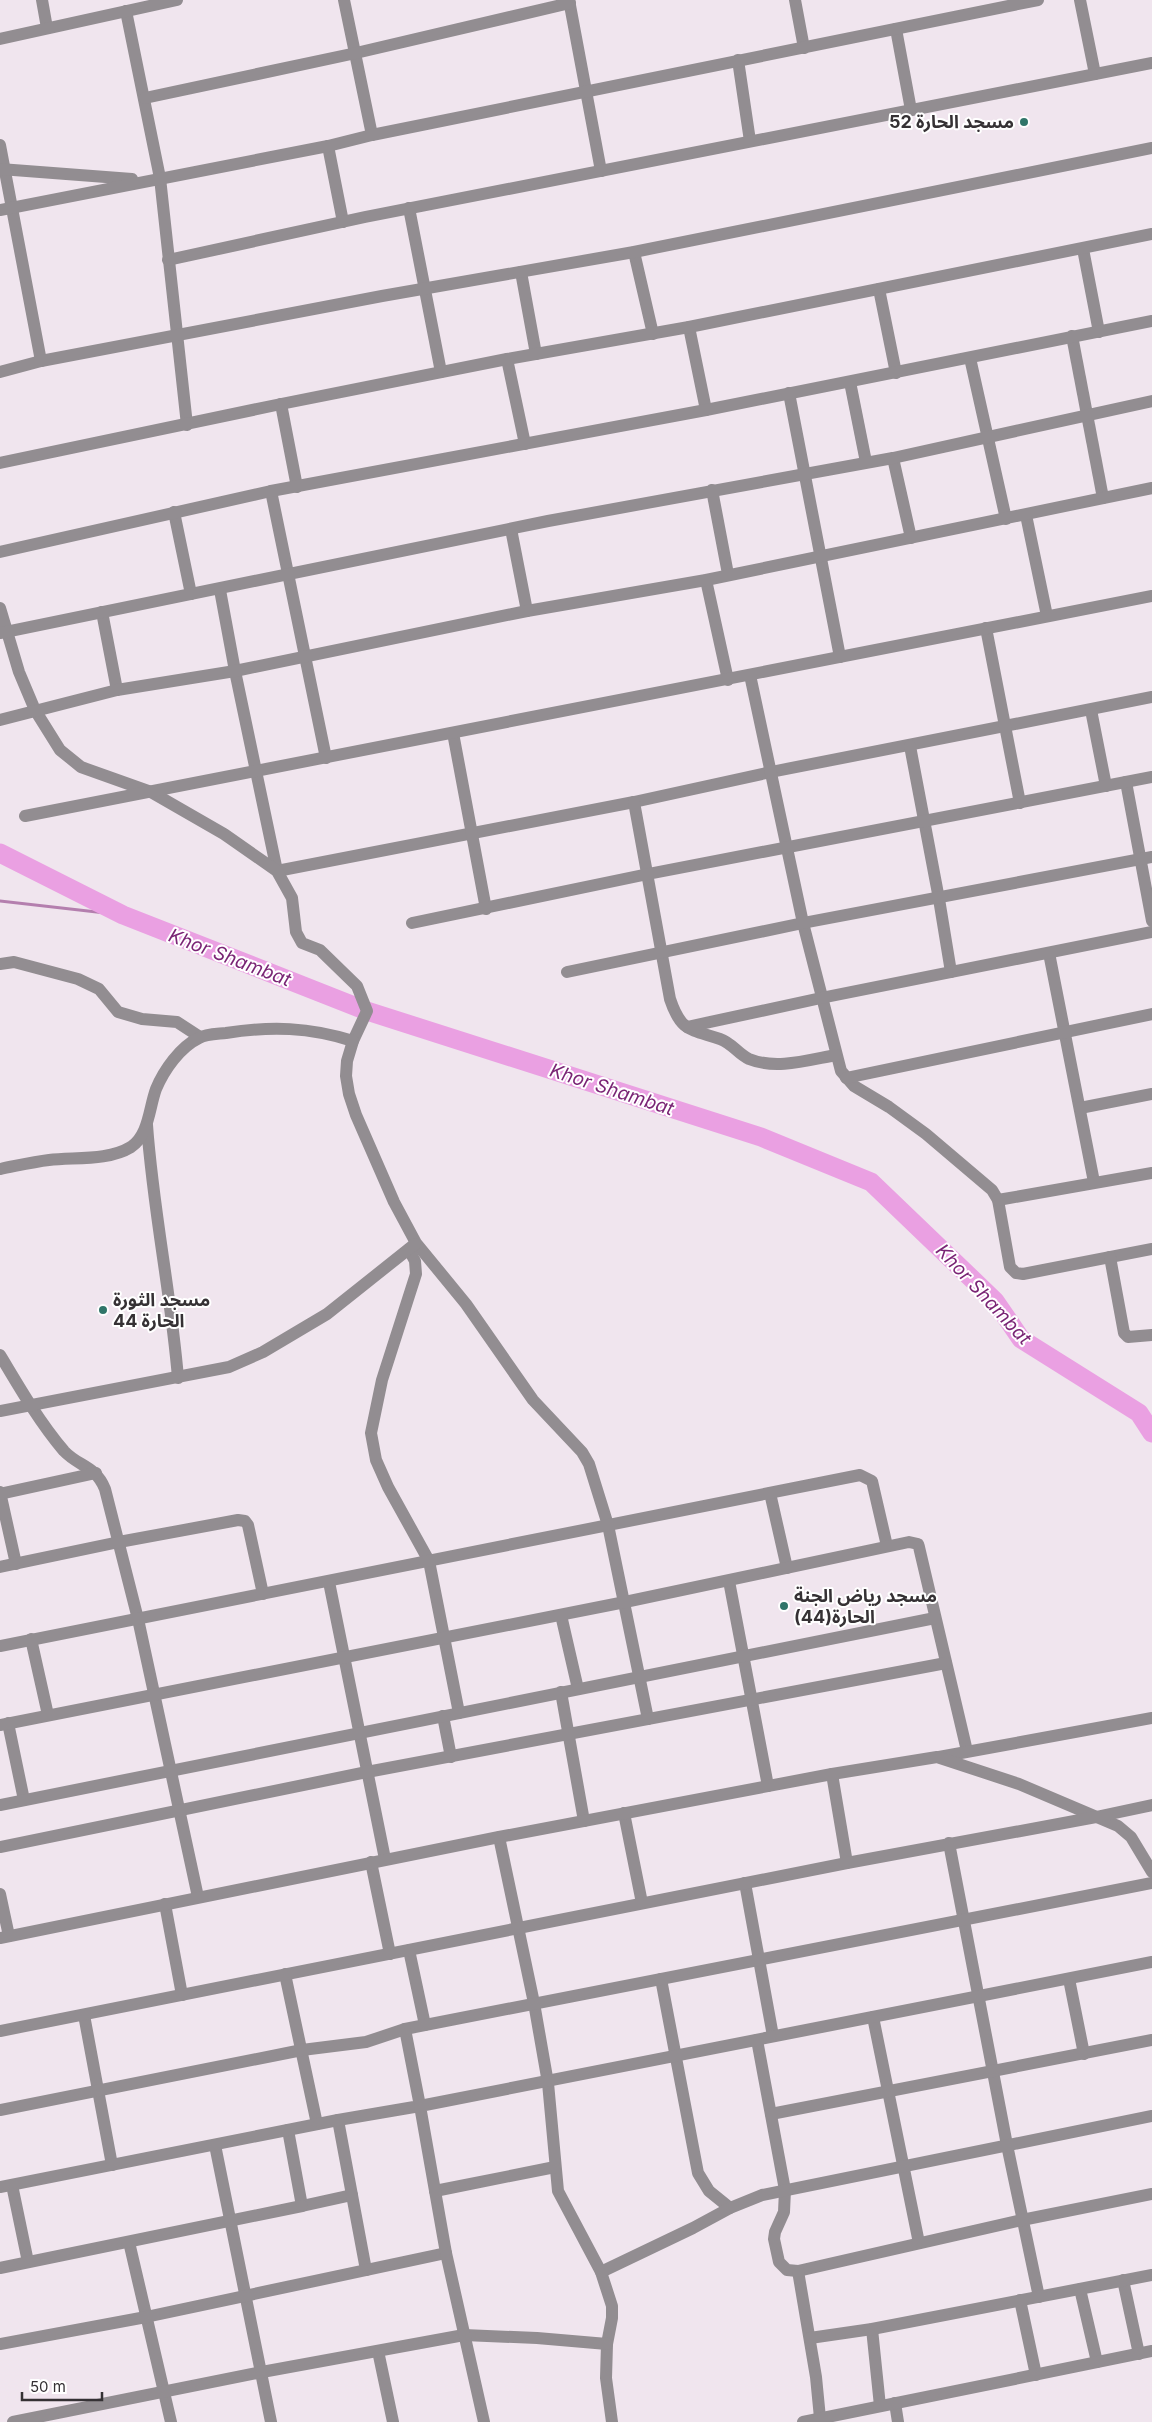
<svg xmlns="http://www.w3.org/2000/svg" width="1152" height="2422" font-family="Inter,'Noto Sans Arabic',sans-serif">
<rect width="100%" height="100%" fill="#f0e5ee"/>
<g fill="none" stroke-linecap="round" stroke-linejoin="round">
<polyline stroke="#b47fae" stroke-width="3" points="0,901 123,915"/>
<polyline stroke="#eaa0e2" stroke-width="19" points="0,853 123,915 367,1011 761,1137 871,1182 995,1301 1021,1339 1139,1413 1152,1433"/>
<g stroke="#928d91" stroke-width="12">
<polyline points="42,0 47,28"/>
<polyline points="344,0 372,135"/>
<polyline points="569,0 601,171"/>
<polyline points="795,0 804,48"/>
<polyline points="1080,0 1095,74"/>
<polyline points="126,11 160,178 187,425"/>
<polyline points="896,29 911,110"/>
<polyline points="0,39 177,0"/>
<polyline points="738,60 750,141"/>
<polyline points="145,98 356,53 570,3"/>
<polyline points="0,145 41,361"/>
<polyline points="328,146 343,222"/>
<polyline points="0,169 132,179"/>
<polyline points="409,208 441,372"/>
<polyline points="0,210 328,146 372,135 1038,0"/>
<polyline points="1083,249 1099,332"/>
<polyline points="634,252 653,334"/>
<polyline points="168,260 365,217 1152,63"/>
<polyline points="521,272 536,354"/>
<polyline points="879,289 896,373"/>
<polyline points="689,327 706,410"/>
<polyline points="1072,336 1103,498"/>
<polyline points="970,358 1006,519"/>
<polyline points="507,359 525,444"/>
<polyline points="0,372 41,361 382,296 634,252 1152,148"/>
<polyline points="850,382 866,462"/>
<polyline points="789,393 840,657"/>
<polyline points="281,404 297,487"/>
<polyline points="893,458 911,538"/>
<polyline points="0,463 281,404 507,359 689,327 1152,234"/>
<polyline points="712,490 728,574"/>
<polyline points="271,491 326,758"/>
<polyline points="174,512 191,594"/>
<polyline points="1026,515 1047,616"/>
<polyline points="511,529 527,611"/>
<polyline points="0,552 271,491 706,410 1152,321"/>
<polyline points="706,580 728,680"/>
<polyline points="220,590 235,671 277,871 634,802 771,772 1152,697"/>
<polyline points="0,608 19,672 35,710 60,750 81,767 151,792 224,834 277,871 292,898 296,932 302,943 320,950 357,986 367,1011 353,1041 347,1061 346,1076 349,1094 356,1115 394,1202 416,1243 466,1304 533,1400 582,1452 589,1464 608,1525 648,1719"/>
<polyline points="102,612 117,690"/>
<polyline points="986,628 1020,803"/>
<polyline points="0,633 548,521 893,458 1152,401"/>
<polyline points="750,675 803,923 841,1071 854,1086 889,1107 926,1134 992,1190 998,1200 1010,1267 1016,1273 1023,1274 1152,1249"/>
<polyline points="1091,710 1106,786"/>
<polyline points="0,720 117,690 235,671 527,611 706,580 1152,488"/>
<polyline points="453,733 486,909"/>
<polyline points="910,746 939,899 951,972"/>
<polyline points="1126,782 1152,921"/>
<path d="M 634,802 L 670,999 C 681,1032 690,1029 720,1039 C 732,1043 738,1054 749,1059 C 776,1070 808,1060 836,1055"/>
<polyline points="25,816 1152,596"/>
<polyline points="412,923 648,874 1152,777"/>
<polyline points="1049,953 1094,1182"/>
<polyline points="0,964 14,962 78,979 99,989 118,1012 142,1019 177,1022 200,1037"/>
<polyline points="567,972 803,923 1152,857"/>
<polyline points="687,1027 821,998 1152,932"/>
<polyline points="846,1078 1152,1014"/>
<polyline points="1080,1108 1152,1094"/>
<path d="M 147,1125 C 153,1210 171,1293 178,1378"/>
<path d="M 0,1169 C 16,1166 32,1162 49,1160 C 75,1157 108,1161 131,1147 C 149,1135 149,1108 156,1089 C 164,1070 180,1047 199,1038 C 206,1034 218,1034 226,1033 C 271,1026 309,1027 353,1041"/>
<polyline points="998,1200 1152,1173"/>
<polyline points="409,1250 415,1261 416,1274 382,1380 371,1433 376,1460 388,1487 429,1561 459,1713"/>
<polyline points="1110,1257 1124,1333 1128,1337 1152,1335"/>
<path d="M 0,1355 C 19,1387 40,1423 64,1451 C 79,1467 95,1465 105,1489 L 138,1619 L 198,1897"/>
<polyline points="0,1411 229,1367 263,1352 327,1314 415,1244"/>
<polyline points="0,1492 16,1564"/>
<polyline points="770,1493 787,1568"/>
<polyline points="0,1494 96,1473"/>
<polyline points="0,1567 119,1542 238,1520 245,1521 248,1525 263,1594"/>
<polyline points="729,1581 768,1786"/>
<polyline points="329,1582 385,1859"/>
<polyline points="561,1615 578,1689"/>
<polyline points="31,1639 48,1715"/>
<polyline points="0,1646 860,1475 872,1481 887,1546"/>
<polyline points="561,1692 584,1821"/>
<polyline points="443,1716 451,1757"/>
<polyline points="8,1723 24,1800"/>
<polyline points="0,1725 625,1602 909,1542 918,1544 919,1547 967,1751"/>
<polyline points="939,1757 1152,1718"/>
<polyline points="832,1774 847,1863"/>
<polyline points="0,1805 935,1618"/>
<polyline points="624,1813 642,1903"/>
<polyline points="499,1837 534,2003 548,2083 558,2191 601,2272 612,2306 612,2318 607,2344 606,2378 612,2422"/>
<polyline points="949,1843 1007,2145 1039,2297"/>
<polyline points="0,1847 367,1772 946,1663"/>
<polyline points="371,1862 390,1954"/>
<polyline points="745,1883 773,2036"/>
<polyline points="0,1894 9,1936"/>
<polyline points="165,1904 182,1995"/>
<polyline points="0,1938 499,1837 832,1774 937,1757 1019,1784 1118,1826 1131,1837 1152,1872"/>
<polyline points="409,1950 425,2025"/>
<polyline points="285,1974 317,2124"/>
<polyline points="661,1979 698,2173 709,2191 730,2208"/>
<polyline points="1069,1979 1084,2054"/>
<polyline points="84,2015 112,2165"/>
<polyline points="873,2017 919,2243"/>
<polyline points="405,2029 1152,1883"/>
<polyline points="0,2031 847,1863 1096,1817 1152,1805"/>
<polyline points="757,2040 785,2190 784,2212 775,2232 774,2239 779,2262 787,2270 798,2271 1022,2220 1152,2194"/>
<polyline points="0,2110 302,2050 366,2042 405,2029 420,2106 338,2120 352,2195 302,2206 288,2130"/>
<polyline points="771,2114 1152,2040"/>
<polyline points="215,2145 271,2422"/>
<polyline points="12,2185 28,2262"/>
<polyline points="0,2187 338,2120"/>
<polyline points="435,2191 555,2167"/>
<polyline points="352,2195 366,2270"/>
<polyline points="129,2242 171,2422"/>
<polyline points="0,2268 302,2206"/>
<polyline points="798,2271 816,2377 820,2418"/>
<polyline points="601,2272 693,2228 730,2208 762,2195 1152,2116"/>
<polyline points="1123,2280 1139,2354"/>
<polyline points="1080,2289 1097,2362"/>
<polyline points="1020,2300 1036,2375"/>
<polyline points="872,2329 880,2406"/>
<polyline points="810,2338 872,2329 1152,2275"/>
<polyline points="0,2344 146,2317 446,2253"/>
<polyline points="378,2351 393,2422"/>
<polyline points="895,2403 898,2422"/>
<polyline points="13,2422 262,2372 464,2335 537,2338 607,2344"/>
<polyline points="484,2422 446,2253 420,2106 1152,1962"/>
<polyline points="803,2422 1152,2351"/>
</g>
</g>
<g fill="#307569" stroke="#fff" stroke-width="2">
<circle cx="1024" cy="122" r="5"/>
<circle cx="103" cy="1310" r="5"/>
<circle cx="784" cy="1606" r="5"/>
</g>
<g text-anchor="middle" stroke-width="4" stroke-linejoin="round" paint-order="stroke">
<g font-size="18" font-weight="bold" fill="#353134" stroke="#fff" text-anchor="start">
<text x="1014" y="128" text-anchor="end">مسجد الحارة 52</text>
<text x="113" y="1306">مسجد الثورة<tspan x="113" dy="21">الحارة 44</tspan></text>
<text x="794" y="1602">مسجد رياض الجنة<tspan x="794" dy="21">الحارة(44)</tspan></text>
</g>
<g font-size="19" font-style="italic" fill="#7a2575" stroke="#fff">
<text transform="translate(230 957) rotate(21)" y="7">Khor Shambat</text>
<text transform="translate(612 1089) rotate(18)" y="7">Khor Shambat</text>
<text transform="translate(984 1294) rotate(47)" y="7">Khor Shambat</text>
</g>
</g>
<path d="M22 2392v8h80v-8" fill="none" stroke="#353134" stroke-width="2.5"/>
<text x="30" y="2392" font-size="15" fill="#353134" stroke="#ffffff" stroke-width="4" paint-order="stroke">50 m</text>
</svg>
